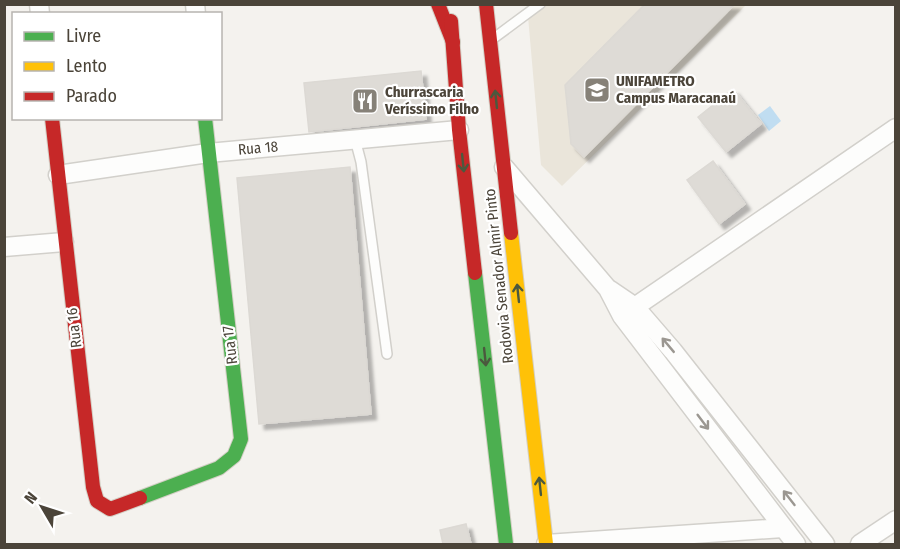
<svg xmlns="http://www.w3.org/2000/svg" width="900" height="549" font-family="'Fira Sans Condensed',sans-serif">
<defs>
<filter id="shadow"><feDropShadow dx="5.5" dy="5.5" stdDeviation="1.5" flood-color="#0004"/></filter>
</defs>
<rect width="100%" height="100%" fill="#f4f2ee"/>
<polygon fill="#eae5da" points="527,5 746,5 562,186 541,165"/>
<polygon fill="#c0ddf1" points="770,106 781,121 769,131 758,115"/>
<g fill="#dedbd6" stroke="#dcd9d4" stroke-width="1.5" filter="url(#shadow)">
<polygon points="645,4 735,4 584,157 571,144 565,85"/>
<polygon points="421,71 426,119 309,132 304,83"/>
<polygon points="733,89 761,124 726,152 698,117"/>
<polygon points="713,161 745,204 719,224 687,180"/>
<polygon points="350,167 371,414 259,424 237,178"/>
<polygon points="466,524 471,544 443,544 440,530"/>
</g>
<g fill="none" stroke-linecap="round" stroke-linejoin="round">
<defs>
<g id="lane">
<polyline points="494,38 540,4"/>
<polyline points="355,139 361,162 387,354"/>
</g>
<g id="street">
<polyline points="39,4 40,14"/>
<polyline points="195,4 196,14"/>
<polyline points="504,167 608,289 622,316 796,544"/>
<polyline points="58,175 208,153 459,130"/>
<polyline points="4,247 64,242"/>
<polyline points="610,290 635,307 673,351 825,544"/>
<polyline points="626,313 896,128"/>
<polyline points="546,544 783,528"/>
<polyline points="860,544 896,520"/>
</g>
<g id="fast">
<polyline points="475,273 506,544"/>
<polyline points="140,498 219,468 234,456 241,439 205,118"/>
</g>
<polyline id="slow" points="511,233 546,544"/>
<g id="jam">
<polyline points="438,4 453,42"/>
<polyline points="486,4 511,233"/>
<polyline points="451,21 459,130 475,273"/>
<polyline points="52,118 93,487 97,501 110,509 140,498"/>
</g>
</defs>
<use href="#lane" stroke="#d2d0cb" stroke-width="12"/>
<use href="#street" stroke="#d2d0cb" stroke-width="21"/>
<use href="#fast" stroke="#d3cfc5" stroke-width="16"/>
<use href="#slow" stroke="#d3cfc5" stroke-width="16"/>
<use href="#jam" stroke="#d3cfc5" stroke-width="16"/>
<use href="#lane" stroke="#fdfdfc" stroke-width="9"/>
<use href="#street" stroke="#fdfdfc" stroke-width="18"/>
<use href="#fast" stroke="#4caf50" stroke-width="14"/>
<use href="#slow" stroke="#ffc107" stroke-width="14"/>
<use href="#jam" stroke="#c62828" stroke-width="14"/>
</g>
<defs><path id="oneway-shaft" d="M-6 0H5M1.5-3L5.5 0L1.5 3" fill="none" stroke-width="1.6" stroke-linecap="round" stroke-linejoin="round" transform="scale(1.5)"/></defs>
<g stroke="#4b593e">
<use href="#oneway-shaft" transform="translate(496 99) rotate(-96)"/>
<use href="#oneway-shaft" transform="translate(463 163) rotate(84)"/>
<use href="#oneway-shaft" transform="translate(518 293) rotate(-96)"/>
<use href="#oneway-shaft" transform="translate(485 357) rotate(84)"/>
<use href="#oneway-shaft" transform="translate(540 486) rotate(-96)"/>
</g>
<g stroke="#9b9791">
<use href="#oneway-shaft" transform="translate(668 345) rotate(-130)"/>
<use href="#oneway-shaft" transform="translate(703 422) rotate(53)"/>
<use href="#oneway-shaft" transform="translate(789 498) rotate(-128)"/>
</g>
<defs>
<symbol id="university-square" viewBox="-11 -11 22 22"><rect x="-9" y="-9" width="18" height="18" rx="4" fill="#868178" stroke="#fff"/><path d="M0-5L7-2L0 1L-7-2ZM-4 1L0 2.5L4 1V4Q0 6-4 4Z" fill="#fff"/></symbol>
<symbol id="restaurant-square" viewBox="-11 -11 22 22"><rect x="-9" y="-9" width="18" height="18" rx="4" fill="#868178" stroke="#fff"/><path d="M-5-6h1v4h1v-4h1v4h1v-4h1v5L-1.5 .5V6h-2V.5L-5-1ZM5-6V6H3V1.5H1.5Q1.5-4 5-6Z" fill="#fff"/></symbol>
</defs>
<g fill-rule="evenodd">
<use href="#university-square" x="582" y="75" width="30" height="30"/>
<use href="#restaurant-square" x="350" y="86" width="30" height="30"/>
</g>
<g text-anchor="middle" stroke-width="4.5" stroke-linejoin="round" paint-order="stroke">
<g font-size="15" font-weight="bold" fill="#4b4439" stroke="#fff" text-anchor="start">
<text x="616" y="86">UNIFAMETRO<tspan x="616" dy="17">Campus Maracanaú</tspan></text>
<text x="385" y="97">Churrascaria<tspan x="385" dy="17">Veríssimo Filho</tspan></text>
</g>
<g font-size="15" fill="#4b4439" stroke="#fff">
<text transform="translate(258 148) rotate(-5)" y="5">Rua 18</text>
<text transform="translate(499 276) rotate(-96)" y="5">Rodovia Senador Almir Pinto</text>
<text transform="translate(74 328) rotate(-97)" y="5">Rua 16</text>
<text transform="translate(230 345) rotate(-97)" y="5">Rua 17</text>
</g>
</g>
<rect width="900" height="549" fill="none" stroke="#4b4439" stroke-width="12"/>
<rect x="12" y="12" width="210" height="108" fill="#ffffff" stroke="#b7b4b0" stroke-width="1.5"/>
<rect x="24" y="32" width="30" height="9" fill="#4caf50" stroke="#b7b4b0" stroke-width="1.5"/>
<text x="66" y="42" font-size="18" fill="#4b4439">Livre</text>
<rect x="24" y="62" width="30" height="9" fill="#ffc107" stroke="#b7b4b0" stroke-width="1.5"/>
<text x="66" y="72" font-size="18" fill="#4b4439">Lento</text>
<rect x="24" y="92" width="30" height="9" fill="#c62828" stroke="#b7b4b0" stroke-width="1.5"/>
<text x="66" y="102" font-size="18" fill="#4b4439">Parado</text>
<g transform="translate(42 507) rotate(309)" stroke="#ffffff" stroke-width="4.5" paint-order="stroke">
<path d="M0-4.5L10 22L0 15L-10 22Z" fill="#4b4439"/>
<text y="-9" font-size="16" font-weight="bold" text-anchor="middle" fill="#4b4439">N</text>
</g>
</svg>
